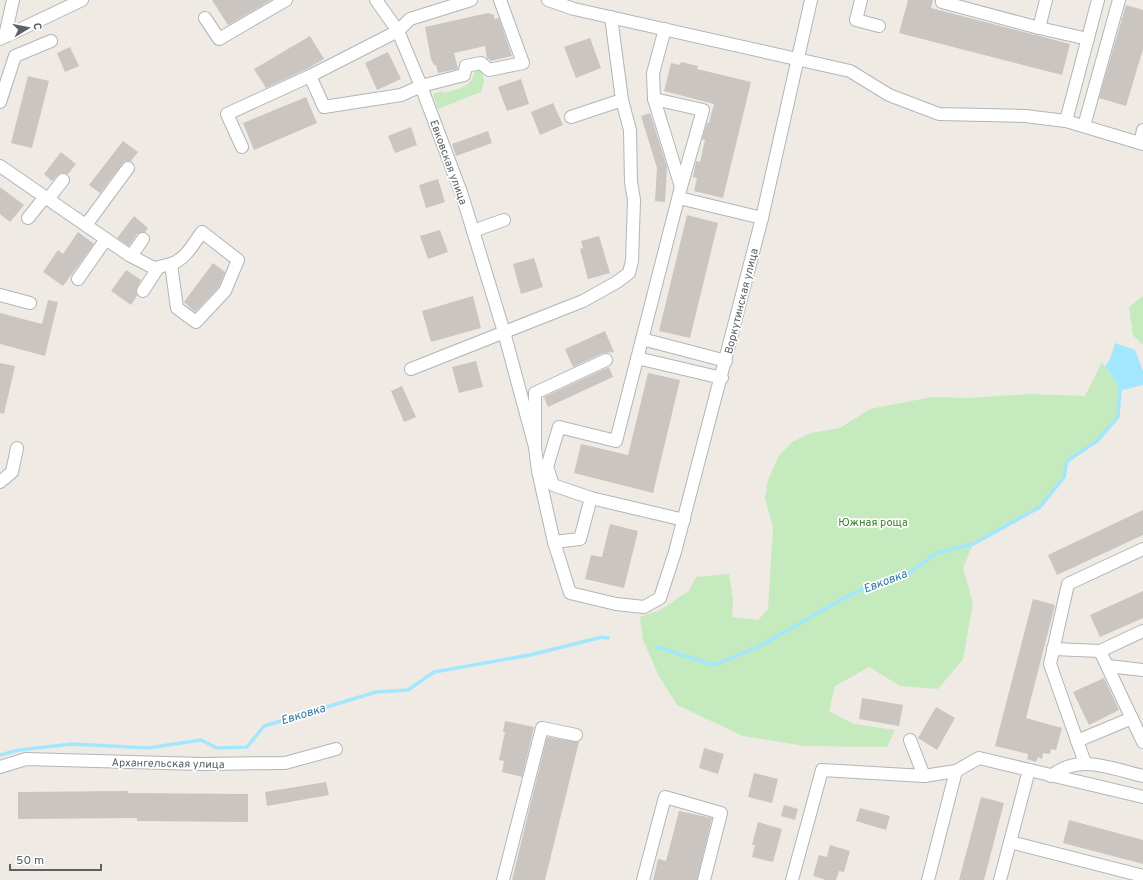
<svg xmlns="http://www.w3.org/2000/svg" width="1143" height="880" font-family="Overpass,sans-serif">
<rect width="100%" height="100%" fill="#efeae3"/>
<g fill="#c5eabd">
<path d="M 481,68 L 484,81 L 481,92 L 438,109 L 433,94 L 443,91 L 444,93 C 457,89 474,87 475,69 Z"/>
<polygon points="1143,296 1143,345 1133,335 1129,307"/>
<polygon points="1102,362 1120,389 1118,417 1097,441 1067,461 1064,477 1040,507 973,544 963,568 973,603 963,659 938,689 900,686 869,667 835,686 829,711 854,724 895,730 887,747 805,746 743,736 677,705 659,676 643,640 640,617 660,610 689,591 696,577 729,574 733,599 732,617 758,620 768,609 773,527 765,498 768,480 778,457 792,442 811,433 840,428 870,409 932,397 968,398 1030,394 1085,396"/>
</g>
<polygon fill="#a3e7ff" points="1115,343 1135,350 1143,371 1143,383 1120,389 1105,366 1110,359"/>
<g fill="none" stroke-linecap="round" stroke-linejoin="round">
<g stroke="#a3e7ff" stroke-width="3.5">
<polyline points="657,647 714,665 758,647 846,597 881,581 907,574 937,553 973,544 1040,507 1064,477 1067,461 1097,441 1118,417 1120,389 1143,383"/>
<polyline points="0,755 19,750 72,744 148,748 201,740 217,748 247,747 264,726 376,692 408,690 434,672 530,655 602,637 608,638"/>
</g>
</g>
<g fill="#cac5c0">
<polygon points="212,0 271,0 228,25"/>
<polygon points="908,0 933,0 931,8 1070,44 1062,75 899,33"/>
<polygon points="1126,5 1143,10 1143,49 1126,106 1099,98"/>
<polygon points="488,13 494,15 494,19 499,18 512,56 490,61 490,59 487,59 485,46 454,53 458,69 438,73 436,65 434,65 431,59 425,27"/>
<polygon points="310,36 324,59 305,70 266,88 254,69"/>
<polygon points="590,38 601,68 576,78 564,47"/>
<polygon points="70,47 79,66 65,72 57,53"/>
<polygon points="388,52 401,79 377,90 365,63"/>
<polygon points="681,62 698,66 697,69 751,82 723,198 694,191 697,178 693,177 696,161 700,162 705,140 702,139 707,123 709,123 714,104 664,91 671,63 680,65"/>
<polygon points="28,76 49,81 32,148 11,143"/>
<polygon points="521,79 529,104 507,111 498,87"/>
<polygon points="306,97 317,123 254,150 243,123"/>
<polygon points="553,103 563,125 540,135 531,112"/>
<polygon points="650,113 667,167 665,202 655,201 657,168 641,116"/>
<polygon points="411,127 417,145 395,153 388,136"/>
<polygon points="488,131 492,143 456,156 452,144"/>
<polygon points="123,141 138,152 131,161 125,161 122,164 100,193 89,185"/>
<polygon points="61,152 76,164 68,174 60,173 52,181 44,174"/>
<polygon points="438,179 445,202 426,208 419,185"/>
<polygon points="0,187 24,205 10,222 0,214"/>
<polygon points="687,215 718,223 690,338 659,331"/>
<polygon points="134,216 148,228 145,232 137,234 129,246 117,238"/>
<polygon points="440,230 448,252 428,259 420,236"/>
<polygon points="78,232 94,244 63,286 43,272 58,250 63,254"/>
<polygon points="599,236 610,273 588,279 580,249 583,248 581,241"/>
<polygon points="534,258 543,287 521,294 513,264"/>
<polygon points="213,263 225,272 219,287 195,312 184,302"/>
<polygon points="126,270 141,280 136,290 137,296 131,305 111,291"/>
<polygon points="473,296 481,328 431,342 422,311"/>
<polygon points="48,300 58,302 45,356 0,344 0,313 42,324"/>
<polygon points="605,331 614,352 603,353 573,367 565,349"/>
<polygon points="476,361 483,387 459,393 452,367"/>
<polygon points="0,363 15,366 4,414 0,413"/>
<polygon points="609,367 613,377 548,407 544,397"/>
<polygon points="648,373 680,380 653,493 574,473 581,444 628,455"/>
<polygon points="402,386 416,417 404,422 391,391"/>
<polygon points="1143,510 1143,535 1057,575 1048,555"/>
<polygon points="610,524 638,531 624,588 585,579 591,555 602,557"/>
<polygon points="1143,591 1143,618 1100,637 1090,615"/>
<polygon points="1033,599 1055,605 1026,718 1062,728 1056,750 1051,749 1050,754 1043,753 1042,759 1038,757 1036,762 1027,759 1028,754 995,746"/>
<polygon points="1104,678 1119,710 1089,725 1073,692"/>
<polygon points="862,698 903,705 899,726 859,719"/>
<polygon points="936,707 955,718 937,750 918,738"/>
<polygon points="505,721 534,727 522,777 502,772 504,761 499,760 505,732 503,732"/>
<polygon points="547,737 579,742 545,880 512,880"/>
<polygon points="704,748 724,754 718,774 699,768"/>
<polygon points="754,773 778,779 772,803 748,797"/>
<polygon points="326,782 329,795 267,806 265,792"/>
<polygon points="128,791 128,793 248,794 248,822 137,821 137,818 18,819 18,792"/>
<polygon points="981,797 1004,803 984,880 959,880"/>
<polygon points="784,805 798,809 795,820 781,816"/>
<polygon points="860,808 890,816 886,830 856,821"/>
<polygon points="679,811 712,818 697,880 653,880 658,859 666,861"/>
<polygon points="1069,820 1143,840 1143,864 1063,843"/>
<polygon points="758,822 782,829 773,862 752,857 755,845 752,845"/>
<polygon points="830,845 850,851 844,872 839,871 836,880 826,880 813,876 819,855 827,857"/>
</g>
<g fill="none" stroke-linecap="round" stroke-linejoin="round">
<defs>
<g id="minor">
<polyline points="376,0 398,31 421,86 462,195 504,332 535,447"/>
<polyline points="471,0 410,19 398,31 310,76 324,107 401,95 421,86 464,75 466,66 481,63 489,70 523,63 500,0"/>
<polyline points="548,0 574,9 850,71 889,95 939,114 1025,116 1066,121 1143,144"/>
<polyline points="861,0 856,20 879,26"/>
<polyline points="942,0 942,2 1039,28 1088,39"/>
<polyline points="205,18 219,39 286,0"/>
<polyline points="1039,28 1046,0"/>
<polyline points="5,36 13,0"/>
<polyline points="0,39 82,0"/>
<polyline points="654,99 703,110 681,187"/>
<polyline points="0,102 15,56 51,41"/>
<polyline points="571,117 622,100 611,17"/>
<polyline points="1066,121 1098,0"/>
<polyline points="1084,126 1119,0"/>
<polyline points="1140,143 1143,130"/>
<polyline points="242,147 227,114 310,76"/>
<polyline points="0,166 129,255 154,268 171,264"/>
<polyline points="679,198 762,218"/>
<polyline points="48,199 63,180"/>
<polyline points="28,218 45,197"/>
<polyline points="86,225 128,168"/>
<polyline points="473,231 504,220"/>
<path d="M 202,232 L 238,260 L 225,291 L 196,322 L 177,308 L 171,264 C 186,259 193,244 202,232 Z"/>
<polyline points="131,256 143,239"/>
<polyline points="78,279 106,239"/>
<polyline points="143,291 158,268"/>
<polyline points="0,295 30,303"/>
<polyline points="642,339 726,361"/>
<polyline points="637,358 722,378"/>
<polyline points="411,369 583,301 617,282 629,273 632,261 634,200 631,182 630,130 622,100"/>
<polyline points="0,482 12,472 17,448"/>
<polyline points="591,498 553,485 547,467 559,427 616,441 681,187 654,99 653,73 665,29"/>
<polyline points="684,520 591,498 580,539 554,542 570,593 616,604 644,607 660,598 675,552 762,218 811,0"/>
<polyline points="554,542 538,471 535,447 535,393 606,360"/>
<polyline points="1053,649 1100,651 1143,631"/>
<polyline points="1100,651 1143,742"/>
<polyline points="1108,666 1143,670"/>
<polyline points="910,740 924,776"/>
<polyline points="1077,741 1132,718"/>
<polyline points="1085,763 1050,664 1068,584 1143,549"/>
<polyline points="0,767 26,759 201,764 285,763 336,749"/>
<path d="M 1051,776 C 1079,753 1112,769 1143,776"/>
<polyline points="1010,842 1143,876"/>
<polyline points="503,880 542,728 576,735"/>
<polyline points="643,880 665,797 721,813 704,880"/>
<polyline points="792,880 822,770 924,776 956,771 979,758 1143,797"/>
<polyline points="928,880 956,771"/>
<polyline points="1000,880 1029,770"/>
</g>
</defs>
<use href="#minor" stroke="#b1b6ba" stroke-width="14"/>
<use href="#minor" stroke="#fff" stroke-width="12"/>
</g>
<g text-anchor="middle" stroke-width="3.5" stroke-linejoin="round" paint-order="stroke">
<g font-size="11" fill="#5b6165" stroke="#fff">
<text transform="translate(449 162) rotate(70)" y="4">Евковская улица</text>
<text transform="translate(741 301) rotate(-76)" y="4">Воркутинская улица</text>
<text transform="translate(168 763) rotate(1)" y="4">Архангельская улица</text>
</g>
<g font-size="11" fill="#37842c" stroke="#fff">
<text x="873" y="526">Южная роща</text>
</g>
<g font-size="12" font-style="italic" fill="#2f7aa0" stroke="#fff">
<text transform="translate(885 581) rotate(-21)" y="4">Евковка</text>
<text transform="translate(303 714) rotate(-17)" y="4">Евковка</text>
</g>
</g>
<g transform="translate(28 28) rotate(80)" stroke="#ffffff" stroke-width="3" paint-order="stroke">
<path d="M0-3L7 15L0 10L-7 15Z" fill="#5b6165"/>
<text y="-6" font-size="11" font-weight="bold" text-anchor="middle" fill="#5b6165">С</text>
</g>
<path d="M10 864v6h91v-6" fill="none" stroke="#5b6165" stroke-width="2"/>
<text x="16" y="864" font-size="12" fill="#5b6165" stroke="#ffffff" stroke-width="3" paint-order="stroke">50 m</text>
</svg>
